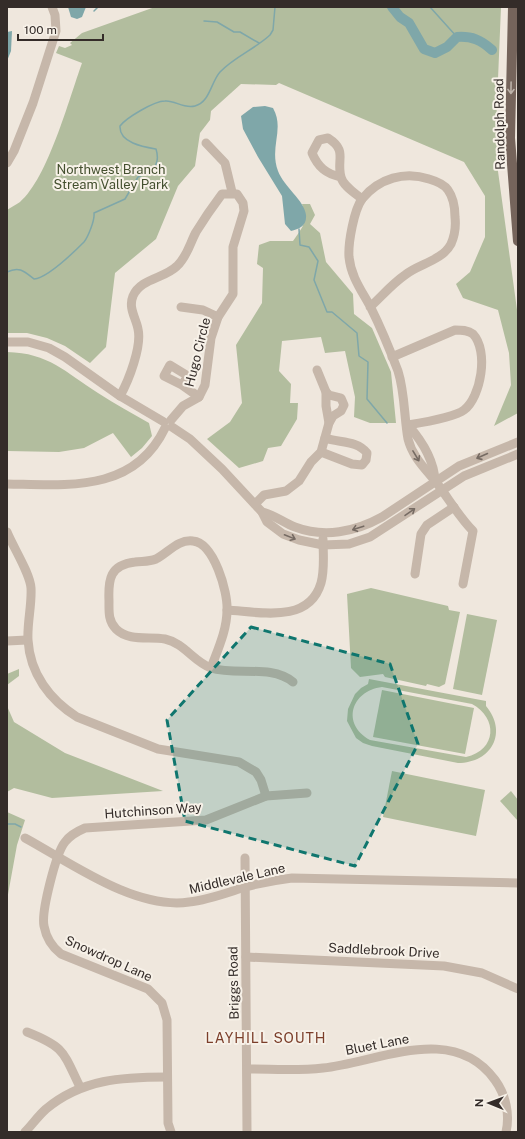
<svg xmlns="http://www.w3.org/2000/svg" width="525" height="1139" font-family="'Public Sans',sans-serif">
<rect width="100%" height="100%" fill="#efe7dd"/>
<g fill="#b2bd9e" fill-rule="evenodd">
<path d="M 155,7 L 501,7 L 496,127 C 500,141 500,150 497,164 L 518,317 L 518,413 L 494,426 L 511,385 L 509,353 L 498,310 L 463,298 L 456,284 L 470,272 L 485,237 L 485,196 L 464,162 L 279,83 L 276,85 L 241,84 L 211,111 L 210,120 L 200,133 L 195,166 L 178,186 L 156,239 L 115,273 L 106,347 L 90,363 L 65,346 L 47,338 L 27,333 L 7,333 L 7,210 C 11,207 16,205 20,202 C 48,178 69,99 82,63 L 56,53 L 59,46 L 65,48 L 72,45 L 70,43 L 82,33 Z"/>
<path d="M 302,204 L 310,204 L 315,215 L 310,224 L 320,233 L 326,262 L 353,294 L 354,314 L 372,328 L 391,372 L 396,423 L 370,423 L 354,417 L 355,397 L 345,351 L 325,353 L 321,337 L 282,341 L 279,371 L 291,384 L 290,403 L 298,403 L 297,419 L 281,446 L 268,448 L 263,461 L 239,468 L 207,439 L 230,422 L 242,403 L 236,345 L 262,303 L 263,268 L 257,264 L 259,245 L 270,241 L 293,241 C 303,226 308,223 302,204 Z"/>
<path d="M 7,352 C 49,353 65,372 98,393 C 115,404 132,413 149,423 L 152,436 L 142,448 L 131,457 L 113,433 L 84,448 L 59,452 L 7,451 Z"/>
<polygon points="371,588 448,606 449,610 460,612 445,684 439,687 427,684 426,686 385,677 383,674 360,677 351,668 347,594"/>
<polygon points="467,614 497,620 482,695 453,689"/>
<polygon points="19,669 19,676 7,685 7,674"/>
<path d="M 369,679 L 486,701 L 486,706 C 508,732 492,763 458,763 L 372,746 L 363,743 L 356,738 L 347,721 L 348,709 L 355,694 L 361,688 L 368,684 ZM 382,687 L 472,704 C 498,718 497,750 466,757 L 370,740 C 341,724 351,691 382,687 Z"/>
<polygon points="382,690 474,708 465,754 373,737"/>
<polygon points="7,706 14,722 65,753 163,791 52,798 14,788 7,792"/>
<polygon points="392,771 485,790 476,836 383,817"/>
<polygon points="511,791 518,800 518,821 500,801"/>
<polygon points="7,812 25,820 17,845 7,900"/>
</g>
<g fill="#7fa7a9">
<polygon points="68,7 86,7 82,17 77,19 71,17"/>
<polygon points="12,31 11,51 7,61 7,32"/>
<path d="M 265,106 L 273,108 C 285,129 269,147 278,171 C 284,187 304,200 306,215 C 307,226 299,229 291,231 L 285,224 L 282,196 L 258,157 L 243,129 L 241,116 L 253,107 Z"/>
</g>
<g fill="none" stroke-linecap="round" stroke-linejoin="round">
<g stroke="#7fa7a9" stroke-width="1.5">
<polyline points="430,7 457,37"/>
<polyline points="94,11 98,7"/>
<polyline points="204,21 217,22 234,32 240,32 259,43"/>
<polyline points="299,229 300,245 309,247 318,261 314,280 327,312 332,312 357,333 359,356 368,362 367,399 387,423"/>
<path d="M 7,272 C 19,266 24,271 34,279 C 47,278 74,252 84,242 C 88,237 95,220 94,213 L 125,199 L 138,177 C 152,172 161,165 156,149 C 144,147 119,143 120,126 C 126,118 154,101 165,101 C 175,100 183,109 195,106 C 210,102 211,82 220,72 C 234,57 255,49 270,35 L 273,30 L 275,7"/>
<polyline points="7,824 15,824 21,827"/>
</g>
<path stroke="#7fa7a9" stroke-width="10" d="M 392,7 L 400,17 L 409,23 L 424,49 L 435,53 L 447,47 L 457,37 C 472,36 481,40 492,50"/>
<g stroke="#c6b7aa" stroke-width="9">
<polyline points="206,143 225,163 232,192"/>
<polyline points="7,163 14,151 33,103 56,31 55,15 52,7"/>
<path d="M 341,177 C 326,174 318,167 312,153 L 319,140 L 328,138 C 348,151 336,159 341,177 C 343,186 355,193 362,199"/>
<polyline points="181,307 203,310 218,317"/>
<path d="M 370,307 C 382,296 392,284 405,275 C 418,264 442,261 451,244 C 455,235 456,226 455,217 C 455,208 453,197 448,190 C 444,184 436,181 429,179 C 405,171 379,178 362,199 C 354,210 348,243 349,257 C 351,277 362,291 371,308 C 381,328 390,350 398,371 C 405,393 404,417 408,439 C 413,459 428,471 439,486 C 450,501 460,518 473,531 L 463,584"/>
<polyline points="7,342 28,342 49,348 65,357 120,396 164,422"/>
<path d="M 392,357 L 455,330 C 461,330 468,330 473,334 C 489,351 481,397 464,410 C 455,417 420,423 408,425"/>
<polyline points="317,370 326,392 326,406 329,423"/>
<polyline points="182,385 188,376 170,365 164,376 182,385 199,397"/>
<path d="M 120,396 C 129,380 142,346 138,329 C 136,318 128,308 133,296 C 141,278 164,279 177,266 C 187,257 190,243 196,232 C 204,219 213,206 222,194 L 237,194 L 243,203 L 244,211 L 233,247 L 233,294 L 218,317 L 211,338 L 205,385 L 199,397 L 183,406 L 171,420"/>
<path d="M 408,425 C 422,441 434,459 435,481"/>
<polyline points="172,427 190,439 222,469 262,512 267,522 283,534 299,540 323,545 349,544 370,537 464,476 518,454"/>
<path d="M 321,452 L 352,464 L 362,465 L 366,460 L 367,453 C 357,440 339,443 325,438"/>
<path d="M 7,484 C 67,485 134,493 165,428"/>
<polyline points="255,504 264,495 286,491 299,481 311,462 321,452 329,423 333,416 341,411 344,405 341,398 329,395 326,392"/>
<path d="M 262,512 C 273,514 284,523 295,527 C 324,538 355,532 382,517 L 459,466 L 518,442"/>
<path d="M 7,532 C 13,547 30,573 31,588 C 32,605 27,623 28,640 C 30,674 50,700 77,717 L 158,749 L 239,762 L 256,772 L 261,780 L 266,796"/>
<polyline points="415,574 421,534 427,525 454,507"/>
<path d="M 227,610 C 260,612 309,624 321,583 C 325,569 323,553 323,539"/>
<polyline points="7,641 27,640"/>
<path d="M 211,668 C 218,649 227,630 227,610 C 228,592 214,543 193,541 C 178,539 168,553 156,559 C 149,562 142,561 135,562 C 110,565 108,579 109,601 C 109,611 108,621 116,629 C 129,642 149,636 165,639 C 184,643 194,662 211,668 C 236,676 271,664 293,682"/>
<path d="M 25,838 C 71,863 135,910 189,902 C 208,900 226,893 245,887 C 260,883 276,880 292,878 L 518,883"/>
<polyline points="245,858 247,1132"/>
<polyline points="246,957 444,966 482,973 518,989"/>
<path d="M 27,1032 C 65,1047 63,1052 80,1087"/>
<path d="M 247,1069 C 272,1069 298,1071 323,1068 C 379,1062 453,1022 495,1080 C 506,1095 510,1115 506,1132"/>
<path d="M 25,1132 C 32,1125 38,1116 46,1109 C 82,1079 122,1077 167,1077"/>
<path d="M 171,1132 L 168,1123 L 167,1020 L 162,1003 L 148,989 L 61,954 C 52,947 46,937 44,926 C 41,912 56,853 65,842 C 70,835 78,831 85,828 L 206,820 L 266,796 L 307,793"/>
</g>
<polyline stroke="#75645b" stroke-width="10" points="513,7 510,138 518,241"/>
</g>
<defs><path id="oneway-shaft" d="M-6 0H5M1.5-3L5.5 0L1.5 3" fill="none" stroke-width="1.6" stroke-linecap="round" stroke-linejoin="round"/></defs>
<use stroke="#bcb2a9" href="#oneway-shaft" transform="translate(511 88) rotate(91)"/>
<g stroke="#766b63">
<use href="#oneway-shaft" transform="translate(416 456) rotate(59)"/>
<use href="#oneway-shaft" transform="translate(482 456) rotate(156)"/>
<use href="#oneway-shaft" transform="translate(410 512) rotate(-35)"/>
<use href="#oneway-shaft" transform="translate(358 528) rotate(162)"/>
<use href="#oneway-shaft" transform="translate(290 537) rotate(22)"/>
</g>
<path fill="#0f766e" fill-opacity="0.2" stroke="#0f766e" stroke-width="3" stroke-dasharray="8 5" stroke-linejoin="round" d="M 251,627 L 390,664 L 418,744 L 355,866 L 185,821 L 167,720 Z"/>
<g text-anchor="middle" stroke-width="4" stroke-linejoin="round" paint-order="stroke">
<g font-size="13" fill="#342c29" stroke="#f7f1e8">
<text transform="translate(499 124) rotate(-91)" y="5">Randolph Road</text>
<text transform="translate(197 352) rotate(-76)" y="5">Hugo Circle</text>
<text transform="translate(153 810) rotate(-4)" y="5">Hutchinson Way</text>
<text transform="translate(237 878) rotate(-13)" y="5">Middlevale Lane</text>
<text transform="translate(384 950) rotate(3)" y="5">Saddlebrook Drive</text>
<text transform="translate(109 958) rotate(24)" y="5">Snowdrop Lane</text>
<text transform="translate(233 983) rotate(-91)" y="5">Briggs Road</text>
<text transform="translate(377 1044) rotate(-11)" y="5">Bluet Lane</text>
</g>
<g font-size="13" fill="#44502f" stroke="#f7f1e8">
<text x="111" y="174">Northwest Branch<tspan x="111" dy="15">Stream Valley Park</tspan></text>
</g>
<g font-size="14" letter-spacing="1" fill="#7b3e2a" stroke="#f7f1e8">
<text x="266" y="1043">LAYHILL SOUTH</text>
</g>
</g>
<rect width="525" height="1139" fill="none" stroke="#342c29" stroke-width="16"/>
<g transform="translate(489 1103) rotate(271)" stroke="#f7f1e8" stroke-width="3" paint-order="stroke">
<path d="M0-3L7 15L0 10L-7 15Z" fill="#342c29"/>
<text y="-6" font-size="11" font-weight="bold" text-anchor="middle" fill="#342c29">N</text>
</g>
<path d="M18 34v6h85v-6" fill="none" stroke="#342c29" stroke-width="2"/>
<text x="24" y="34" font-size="12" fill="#342c29" stroke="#f7f1e8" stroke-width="3" paint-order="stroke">100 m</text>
</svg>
